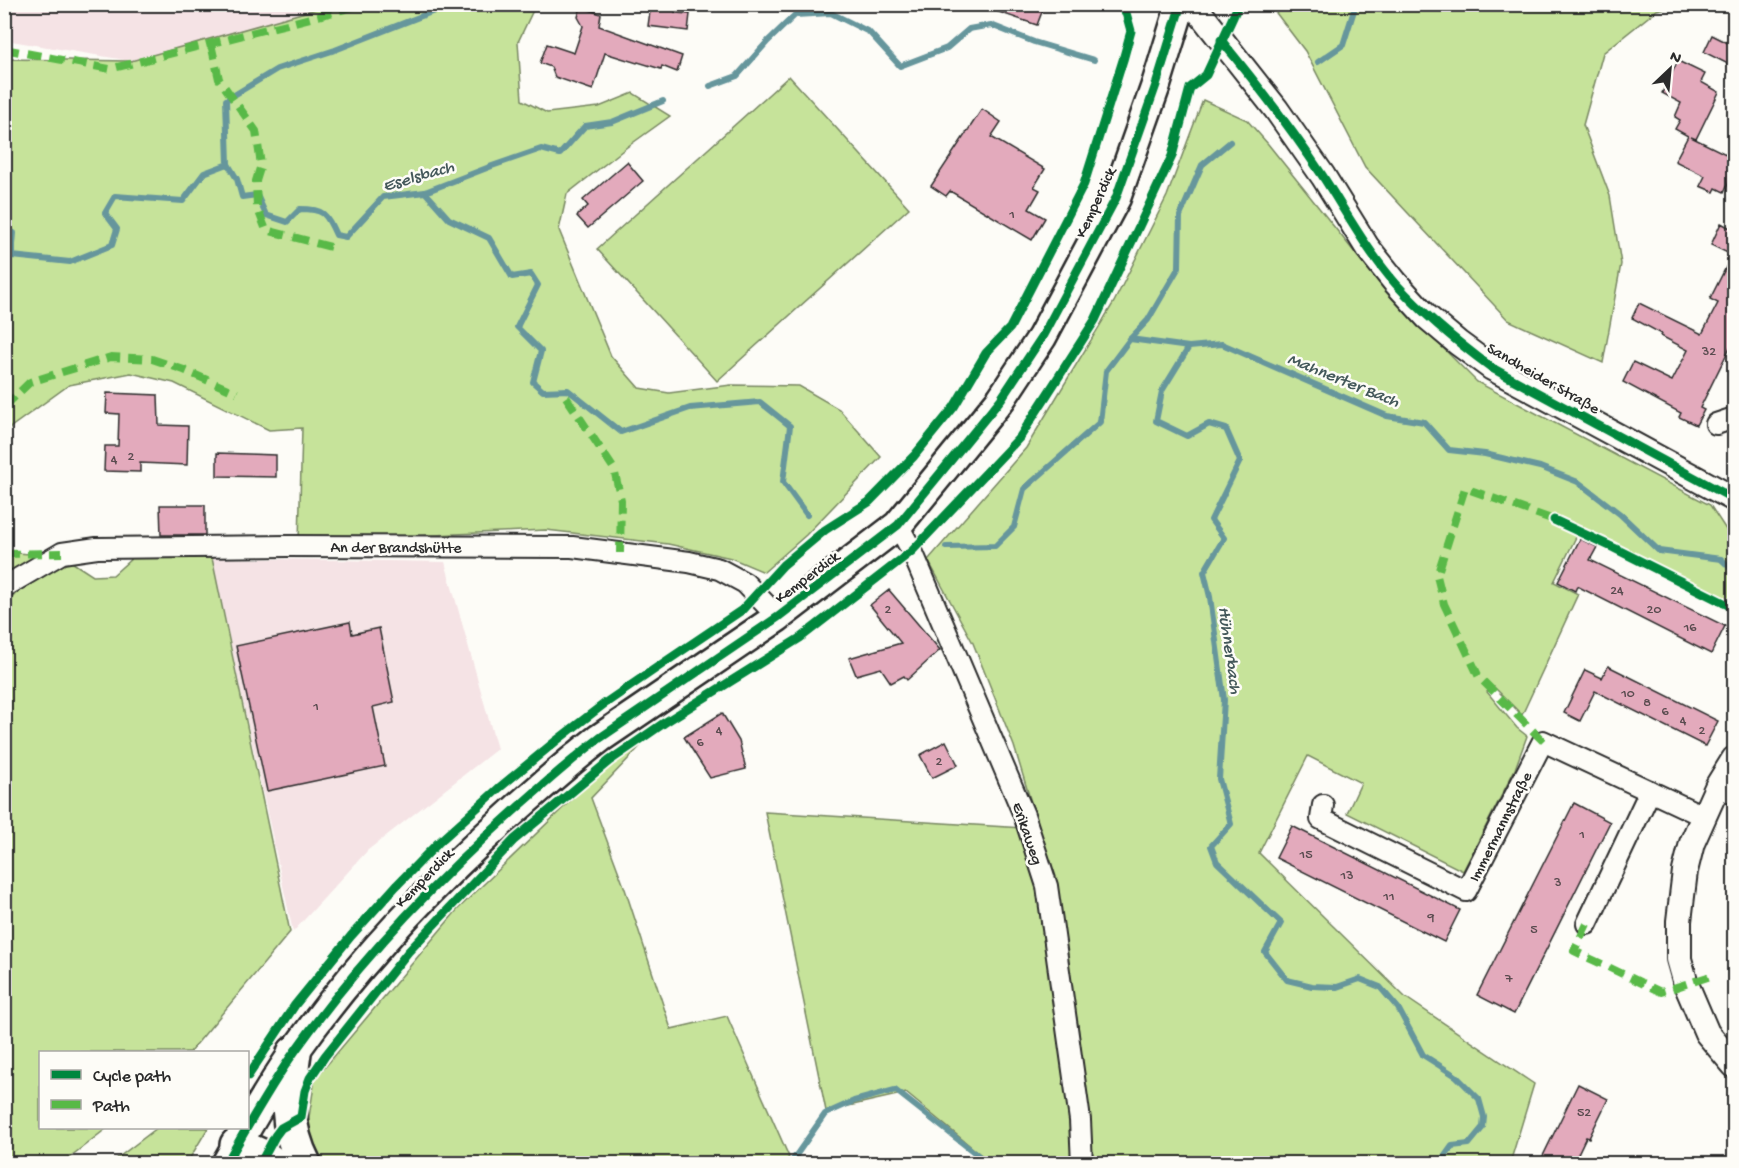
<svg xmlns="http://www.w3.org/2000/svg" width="1739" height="1168" font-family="'Gochi Hand',sans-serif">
<rect width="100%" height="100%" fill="#fdfcf7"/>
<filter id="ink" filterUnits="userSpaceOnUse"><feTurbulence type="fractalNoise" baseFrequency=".0167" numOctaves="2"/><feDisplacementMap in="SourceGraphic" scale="12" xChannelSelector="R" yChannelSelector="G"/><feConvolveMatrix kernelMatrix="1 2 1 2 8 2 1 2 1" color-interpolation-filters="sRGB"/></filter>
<g filter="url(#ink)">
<g fill="#f5e3e5">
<polygon points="4,5 330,5 131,61 5,40"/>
<polygon points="212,558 445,562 497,749 368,850 293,932"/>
</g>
<g fill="#c6e39a" stroke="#788762" stroke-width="1.5">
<polygon points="536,4 518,42 522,100 547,113 599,107 633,93 670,116 627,147 567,194 559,230 611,356 639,388 669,393 731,385 799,386 839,409 881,457 806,535 764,572 731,558 668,544 546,530 299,541 302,428 269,430 174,383 131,373 69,385 11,427 5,437 5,59 131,61 330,5"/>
<polygon points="1270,5 1680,5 1657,10 1603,53 1583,125 1610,196 1621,264 1603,363 1508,320 1365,167 1305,51"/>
<polygon points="789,76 909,208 717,381 597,249"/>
<polygon points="1203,100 1247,120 1268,144 1383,288 1477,382 1710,505 1734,542 1734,614 1578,533 1554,582 1578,594 1522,715 1494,687 1487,692 1517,728 1527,736 1515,769 1463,871 1347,813 1361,783 1308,756 1259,853 1405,997 1534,1084 1510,1163 1093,1163 1078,1025 1047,855 1014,746 973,643 928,560 1026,448 1114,302 1167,196"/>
<polygon points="5,552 42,555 5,578"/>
<polygon points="132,558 212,558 290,932 190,1052 40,1052 40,1128 107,1128 62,1163 5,1164 5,606 24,584 67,559 93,576 113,575"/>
<polygon points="651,735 591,798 625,889 671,1029 727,1016 789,1157 784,1163 326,1163 322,1158 307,1130 315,1079 458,909 592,780"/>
<polygon points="765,812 1023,828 1043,907 1078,1163 991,1163 906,1093 826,1111"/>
<polygon points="157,1128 208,1128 187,1163 111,1163"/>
</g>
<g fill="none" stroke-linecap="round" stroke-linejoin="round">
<g stroke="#66969c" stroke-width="6">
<polyline points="1318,62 1343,45 1356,4"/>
<polyline points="710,86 737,76 768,41 795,15 831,13 869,32 900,66 947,48 969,29 991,25 1034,42 1094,60"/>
<polyline points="228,164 226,100 277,69 335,50 452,4"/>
<polyline points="425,192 449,219 489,238 512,277 531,274 538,285 517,327 541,351 533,382 543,391 568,390 621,432 690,408 760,402 790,426 783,482 807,515"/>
<path d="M 4,229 L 14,233 L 12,256 L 70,262 L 112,245 L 117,229 L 105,213 L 115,196 L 183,201 L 204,173 L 228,164 L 237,179 L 242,197 L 257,195 L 266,215 L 287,222 L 300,209 C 324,209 326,213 336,235 L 346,237 L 383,197 L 425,192 L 492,166 L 541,149 L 560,154 L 585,126 L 612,122 L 663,101"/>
<polyline points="1130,339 1189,347 1162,391 1156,421 1187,436 1209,424 1226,429 1240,461 1211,520 1224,538 1204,572 1210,597 1224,700 1219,779 1231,824 1211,846 1217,862 1281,923 1265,952 1287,980 1312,986 1337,987 1360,979 1380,987 1398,1008 1423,1055 1456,1076 1479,1099 1484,1117 1483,1127 1469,1144 1452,1146 1442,1160 1444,1164"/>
<polyline points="1189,347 1222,344 1387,416 1424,422 1449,450 1485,454 1540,467 1578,482 1620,514 1659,551 1721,559 1734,571"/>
<polyline points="946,547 995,546 1014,527 1024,489 1100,422 1106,371 1130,339 1148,320 1179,267 1180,216 1202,165 1230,142"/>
<polyline points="790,1164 825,1114 854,1101 895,1090 989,1164"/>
</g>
</g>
<g fill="#e3aabc" stroke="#2b2b2b" stroke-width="1.5">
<polygon points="651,4 676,4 675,13 690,14 688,31 648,26"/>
<polygon points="985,4 1045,4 1037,25 984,7"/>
<polygon points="581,7 601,14 599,26 682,56 677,72 662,66 661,69 638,62 637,63 605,53 593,90 555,77 551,67 540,63 547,44 574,53 583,26 578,17"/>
<polygon points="1712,35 1734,46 1734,67 1704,52"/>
<polygon points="1678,61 1705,74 1701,82 1719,92 1696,139 1691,137 1732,157 1729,163 1734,166 1734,171 1724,192 1716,188 1714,192 1700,186 1705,176 1675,161 1688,136 1675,129 1680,120 1675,117 1681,103 1662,93"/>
<polygon points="982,109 1001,122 991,137 1045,169 1034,187 1040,190 1029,209 1045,218 1032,240 950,191 946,196 931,186"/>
<polygon points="627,162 643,181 588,228 577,216 588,206 583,200"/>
<polygon points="1721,223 1734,230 1734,339 1700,408 1704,410 1696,425 1679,417 1681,413 1623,382 1633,362 1672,381 1688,350 1661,336 1662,334 1632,318 1639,303 1702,334 1718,303 1710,299 1732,255 1711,245"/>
<polygon points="107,393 158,395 159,425 188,426 187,465 140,463 140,472 104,471 105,446 118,446 119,414 106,413"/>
<polygon points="217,453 276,455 276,477 217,476"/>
<polygon points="160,505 205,505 205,535 161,535"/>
<polygon points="1580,539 1597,547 1590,560 1725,626 1711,654 1577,586 1575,591 1558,582"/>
<polygon points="889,590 940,650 907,680 904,676 891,683 881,668 856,675 849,658 901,643 870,605"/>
<polygon points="350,622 352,634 379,628 394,702 373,707 385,766 267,791 236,646"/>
<polygon points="1608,666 1718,721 1705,746 1595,691 1580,721 1564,713 1585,670 1602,678"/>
<polygon points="722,713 739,741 746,769 710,778 684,737"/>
<polygon points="946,741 958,765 932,778 920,755"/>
<polygon points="1574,803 1610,822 1514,1014 1477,995"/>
<polygon points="1292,826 1460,910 1444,942 1276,858"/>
<polygon points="1578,1084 1608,1099 1589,1138 1586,1137 1573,1164 1539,1164"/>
</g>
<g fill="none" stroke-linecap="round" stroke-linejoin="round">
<defs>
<g id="minor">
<polyline points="1716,424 1734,418"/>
<polyline points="898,525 912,551 1024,815 1047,886 1080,1120 1082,1164"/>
<polyline points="4,587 62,553 97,548 287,546 572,547 689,562 719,569 745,583 778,617"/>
<polyline points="1718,785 1734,794"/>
<polyline points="1323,805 1321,819 1466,891 1543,741 1703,816"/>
<polyline points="1587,924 1650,791"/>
</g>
<g id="tertiary">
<polyline points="1193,4 1276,109 1323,176 1367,247 1395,282 1427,317 1458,343 1492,368 1734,499"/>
<polyline points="1734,759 1718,785 1692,843 1685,871 1679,921 1679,959 1686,984 1707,1033 1734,1065"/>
</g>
<path id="secondary" d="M 226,1164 C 248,1126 270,1086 295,1051 C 359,961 435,881 517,808 C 544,784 571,760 600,738 L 778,617 L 898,525 L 1001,399 L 1042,337 L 1116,198 L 1156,85 L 1181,4"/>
<g id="motorway">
<path d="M 294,1053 C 288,1095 284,1124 304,1164"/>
<polyline points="237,1145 264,1157 273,1164"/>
</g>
</defs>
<use href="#minor" stroke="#2b2b2b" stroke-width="24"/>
<use href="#tertiary" stroke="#2b2b2b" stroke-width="28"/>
<use href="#secondary" stroke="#2b2b2b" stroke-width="33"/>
<use href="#motorway" stroke="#2b2b2b" stroke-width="38"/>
<use href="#minor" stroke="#fdfcf7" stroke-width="20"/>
<use href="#tertiary" stroke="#fdfcf7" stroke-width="24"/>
<use href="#secondary" stroke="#fdfcf7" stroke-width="28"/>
<use href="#motorway" stroke="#fdfcf7" stroke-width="33"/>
<g stroke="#58b947" stroke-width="8" stroke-dasharray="15 8" stroke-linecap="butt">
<polyline points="211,44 219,79 256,131 261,165 256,181 257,207 266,230 331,247"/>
<polyline points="4,49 110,69 365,4"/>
<polyline points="566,397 614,469 621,500 620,553"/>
<polyline points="4,407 30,382 111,357 152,359 184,370 237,393"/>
<polyline points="4,554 62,553"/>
<polyline points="1543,741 1479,677 1444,604 1437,576 1465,488 1554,520"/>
<polyline points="1587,924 1574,951 1661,992 1714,975"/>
<polyline points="193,1163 193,1164"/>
</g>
<defs>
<g id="cycleway">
<path d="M 1221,40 C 1257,84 1291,128 1322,175 C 1346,212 1367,251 1396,284 C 1425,316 1457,342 1492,368 L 1734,499"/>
<polyline points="1554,520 1614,548 1734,608"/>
<polyline points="248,1076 295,1005 351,936 396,886 438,843 499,788 556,741 604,704 668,660 742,610 783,565 825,530 869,502 914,456 954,407 986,353 1010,328 1084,184 1123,60 1131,31 1126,13 1120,4"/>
<path d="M 226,1164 C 248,1126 270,1086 295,1051 C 359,961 435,881 517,808 C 544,784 571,760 600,738 L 778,617 L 898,525 L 1001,399 L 1042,337 L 1116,198 L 1156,85 L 1181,4"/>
<polyline points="260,1164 275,1136 281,1128 301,1117 305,1091 310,1078 325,1056 408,952 514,840 609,761 664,723 800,638 912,551 1020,437 1095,320 1172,156 1190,88 1206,75 1233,17 1237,8 1235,4"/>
</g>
</defs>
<use href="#cycleway" stroke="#fdfcf7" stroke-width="13"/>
<use href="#cycleway" stroke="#00873e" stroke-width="9"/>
</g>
</g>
<g text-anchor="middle" stroke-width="5" stroke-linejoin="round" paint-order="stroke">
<g font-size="14" fill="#594b4f">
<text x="1012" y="218">1</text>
<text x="1709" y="355">32</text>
<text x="131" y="460">2</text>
<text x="114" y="463">4</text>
<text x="1617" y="594">24</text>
<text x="888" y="613">2</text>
<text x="1654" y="613">20</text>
<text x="1690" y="631">16</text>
<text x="1628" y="697">10</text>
<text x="1647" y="706">8</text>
<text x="316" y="710">1</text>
<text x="1665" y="715">6</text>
<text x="1683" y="724">4</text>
<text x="719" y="734">4</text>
<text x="1702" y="734">2</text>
<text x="700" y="746">6</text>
<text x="939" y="765">2</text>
<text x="1582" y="838">1</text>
<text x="1306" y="858">15</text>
<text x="1347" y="879">13</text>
<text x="1558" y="886">3</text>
<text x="1389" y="900">11</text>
<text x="1431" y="921">9</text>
<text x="1534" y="933">5</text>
<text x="1509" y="982">7</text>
<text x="1584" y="1116">52</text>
</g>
<g font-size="16" fill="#2b2b2b" stroke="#fdfcf7">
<text transform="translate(1094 202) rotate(-65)" y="6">Kemperdick</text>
<text transform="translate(1544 377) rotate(30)" y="6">Sandheider Straße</text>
<text x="396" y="552">An der Brandshütte</text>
<text transform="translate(806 576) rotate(-37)" y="6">Kemperdick</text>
<text transform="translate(1499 826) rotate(-63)" y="6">Immermannstraße</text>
<text transform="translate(1029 833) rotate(71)" y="6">Erikaweg</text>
<text transform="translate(423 877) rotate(-46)" y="6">Kemperdick</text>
</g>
<g font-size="18" font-style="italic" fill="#44585a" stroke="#fdfcf7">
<text transform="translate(418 175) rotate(-16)" y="6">Eselsbach</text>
<text transform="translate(1344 379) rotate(22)" y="6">Mahnerter Bach</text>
<text transform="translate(1231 650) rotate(82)" y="6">Hühnerbach</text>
</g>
</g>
<rect width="1739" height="1168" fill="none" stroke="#fdfcf7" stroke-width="24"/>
<rect x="12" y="12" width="1715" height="1144" fill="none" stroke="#2b2b2b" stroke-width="2" filter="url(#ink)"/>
<rect x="39" y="1051" width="210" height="78" fill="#fdfcf7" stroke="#a9a8a5" stroke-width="1.5"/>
<rect x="51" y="1070" width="30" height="9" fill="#00873e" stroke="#a9a8a5" stroke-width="1.5"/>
<text x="93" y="1081" font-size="18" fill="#2b2b2b">Cycle path</text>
<rect x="51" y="1100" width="30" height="9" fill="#58b947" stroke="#a9a8a5" stroke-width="1.5"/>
<text x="93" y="1111" font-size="18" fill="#2b2b2b">Path</text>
<g transform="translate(1670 69) rotate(26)" stroke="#fdfcf7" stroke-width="4.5" paint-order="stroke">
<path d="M0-4.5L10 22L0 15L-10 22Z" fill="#2b2b2b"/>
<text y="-9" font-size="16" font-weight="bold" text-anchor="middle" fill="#2b2b2b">N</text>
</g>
</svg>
